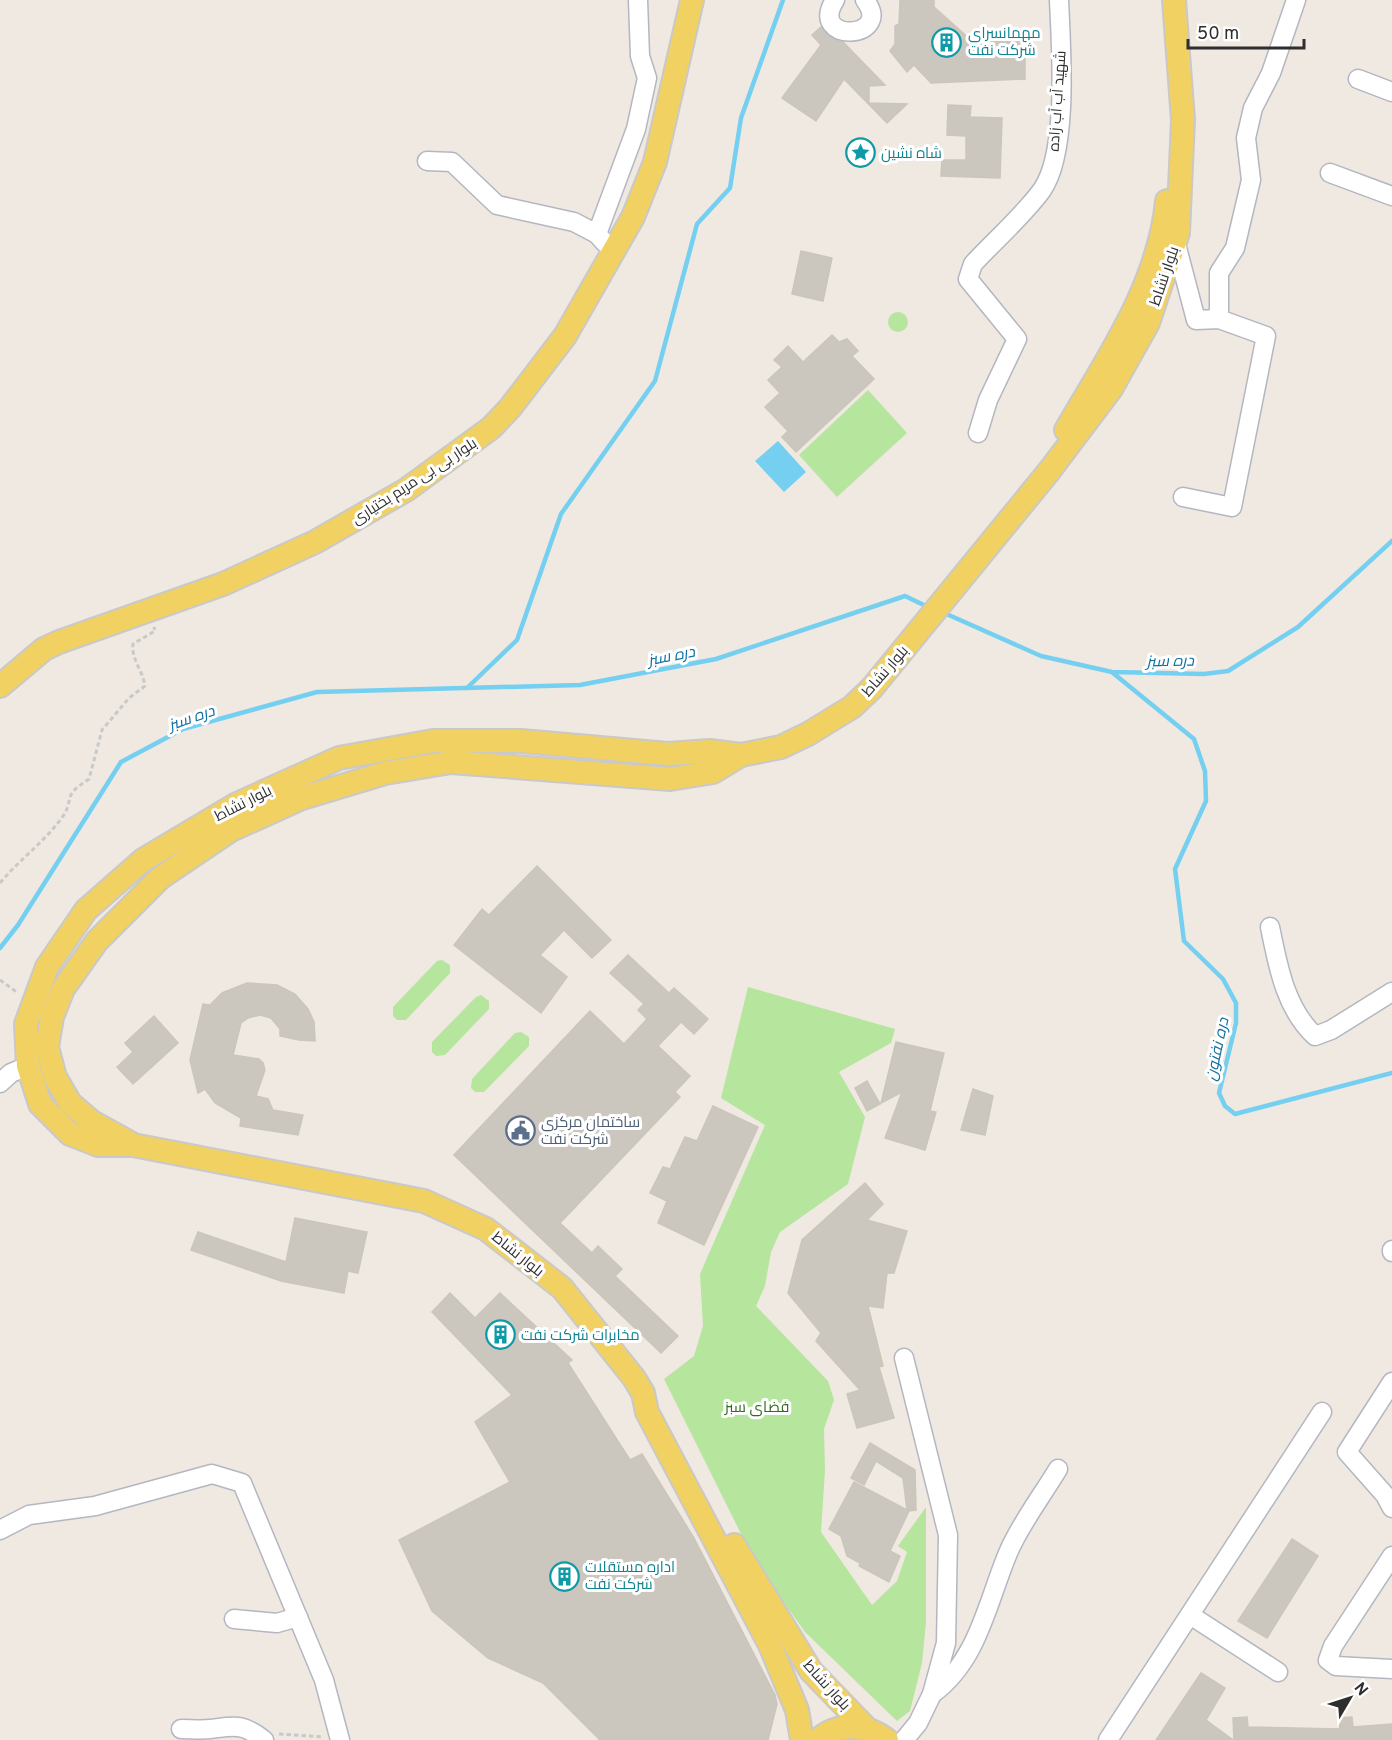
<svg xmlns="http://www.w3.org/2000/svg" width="1392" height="1740" font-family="Overpass,Cairo,sans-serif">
<rect width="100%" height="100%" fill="#efe9e1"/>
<g fill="#b6e59e">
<circle cx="898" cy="322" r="10"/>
<polygon points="868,390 907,433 837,497 799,455"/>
<polygon points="442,960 450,965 450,973 406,1020 397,1020 393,1016 393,1007 437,961"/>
<polygon points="748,987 895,1029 891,1043 839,1072 865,1117 848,1184 780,1232 771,1252 765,1286 756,1306 828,1381 834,1400 824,1429 825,1470 821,1532 872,1605 897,1581 907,1552 898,1546 926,1507 926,1622 922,1663 910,1711 897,1721 805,1632 755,1562 664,1379 694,1356 703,1326 700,1274 765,1125 721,1098"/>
<polygon points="481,995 489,1001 489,1009 445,1055 436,1056 432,1052 432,1042 476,997"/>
<polygon points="521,1032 529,1037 529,1046 484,1092 475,1092 471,1088 472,1079 515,1033"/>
</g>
<polygon fill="#75cff0" points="778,441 806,472 784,492 755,461"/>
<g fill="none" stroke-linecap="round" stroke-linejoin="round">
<g stroke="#75cff0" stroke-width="4.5">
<polyline points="942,612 1041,656 1112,672 1204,674 1228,671 1298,627 1392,541"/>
<polyline points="1113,673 1194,739 1205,771 1206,801 1175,869 1184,941 1223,979 1236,1003 1236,1023 1219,1093 1225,1106 1235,1114 1392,1073"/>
<polyline points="467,688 517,640 561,514 655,381 697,224 730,188 741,118 783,0"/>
<polyline points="0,948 18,925 121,762 183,729 317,692 580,685 716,659 905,596 928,607"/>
</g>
</g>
<g fill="#cbc7bf" stroke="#cbc5ba" stroke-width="1.5">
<polygon points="900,0 934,0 934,7 972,41 1025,42 1025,79 931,83 914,65 907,72 890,51 895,44 895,26 899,24"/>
<polygon points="821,27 834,39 842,41 885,85 869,86 869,103 907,104 887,123 844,79 816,121 782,98 821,45 812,35"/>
<polygon points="948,105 971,106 970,117 1002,118 1000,178 941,176 942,160 966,160 966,136 947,135"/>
<polygon points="801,251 832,258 823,301 792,294"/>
<polygon points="832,335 839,342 847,339 858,351 852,356 874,379 796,452 782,437 788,431 765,407 780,393 768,380 782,367 774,360 788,346 803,362"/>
<polygon points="537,866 611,940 592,958 564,930 540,955 567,977 541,1013 454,945 482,909 489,915"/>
<polygon points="628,955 669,993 674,988 708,1019 694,1034 681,1022 658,1046 690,1076 675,1092 680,1097 560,1223 592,1253 598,1246 622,1269 615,1276 678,1336 661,1353 454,1155 590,1011 624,1044 647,1019 638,1010 644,1004 610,973"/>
<polygon points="247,983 277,985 295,994 308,1009 314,1022 315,1041 299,1040 280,1036 280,1029 271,1018 260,1015 248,1018 241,1023 233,1055 259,1059 263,1063 265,1070 256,1096 268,1099 273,1110 303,1115 298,1135 240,1126 241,1118 215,1103 205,1089 198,1093 190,1060 203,1004 210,1005 222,993"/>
<polygon points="154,1016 178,1043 133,1084 117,1067 133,1052 125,1043"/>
<polygon points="896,1042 944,1053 930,1111 936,1112 925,1150 885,1138 902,1092 881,1103"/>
<polygon points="867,1081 880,1104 867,1111 855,1088"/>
<polygon points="973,1089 993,1096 985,1135 961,1130"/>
<polygon points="713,1106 758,1127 704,1245 658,1223 667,1201 650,1193 663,1167 670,1169 685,1137 697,1141"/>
<polygon points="865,1183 883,1204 867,1220 907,1231 894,1273 887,1273 883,1308 868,1306 883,1366 879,1367 894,1418 857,1428 847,1394 860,1390 816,1341 821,1333 788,1293 802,1240"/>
<polygon points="295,1218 367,1232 358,1273 348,1271 344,1293 281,1281 191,1250 198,1232 286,1262"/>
<polygon points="450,1293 475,1318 500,1293 572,1360 568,1363 630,1460 642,1454 694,1538 775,1695 777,1704 768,1740 600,1740 543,1683 488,1658 432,1611 399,1540 510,1482 475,1422 512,1395 432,1312"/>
<polygon points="870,1443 915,1470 916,1510 909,1511 890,1551 900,1556 889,1582 859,1566 860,1563 847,1556 841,1536 829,1529 854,1482 907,1510 903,1478 876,1461 864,1485 851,1478"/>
<polygon points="1292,1539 1318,1556 1267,1638 1238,1621"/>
<polygon points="1201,1673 1225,1688 1206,1720 1233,1740 1156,1740"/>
<polygon points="1247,1717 1248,1727 1340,1729 1339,1718 1352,1717 1353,1727 1392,1724 1392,1740 1234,1740 1233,1718"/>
</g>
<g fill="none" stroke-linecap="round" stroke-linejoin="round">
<defs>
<g id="minor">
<path d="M 835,0 C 807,44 895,40 865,0"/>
<polyline points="1358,79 1392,92"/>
<polyline points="427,161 452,162 497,205 574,222 597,234 605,243"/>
<polyline points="1330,173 1392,196"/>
<polyline points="597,234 636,129 647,78 640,56 638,0"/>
<polyline points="1176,244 1196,320 1219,319 1266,336 1232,507 1183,497"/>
<polyline points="1219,319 1219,273 1235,248 1251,180 1246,138 1253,108 1271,73 1296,0"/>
<path d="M 978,433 L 988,400 L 1017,339 L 968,279 L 973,264 C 995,240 1023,216 1042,190 C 1069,151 1061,47 1059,0"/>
<path d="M 1270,927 C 1278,966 1285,1008 1315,1036 L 1331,1030 L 1392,992"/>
<polyline points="0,1083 11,1073 28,1066"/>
<polyline points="1392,1250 1392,1252"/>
<polyline points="904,1358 948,1535 946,1643 932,1694 918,1723 904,1740"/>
<polyline points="1392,1382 1347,1452 1385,1495 1392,1508"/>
<polyline points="0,1530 29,1515 95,1506 212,1474 242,1483 324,1680 340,1740"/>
<polyline points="1392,1556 1333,1646 1328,1660 1336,1666 1392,1669"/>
<polyline points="1190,1615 1278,1672"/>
<polyline points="234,1619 277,1623 298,1617"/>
<path d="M 932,1694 C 978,1661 987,1603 1008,1553 C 1020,1524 1042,1496 1058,1469"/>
<path d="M 181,1729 C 191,1729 201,1730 210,1729 C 236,1726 242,1723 264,1740"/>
<polyline points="1108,1740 1322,1412"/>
</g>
<g id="major">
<path d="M 1066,430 C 1107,359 1159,285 1167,201"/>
<polyline points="0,686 44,649 59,642 223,584 315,542 406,490 491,428 510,408 565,336 633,217 655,162 692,0"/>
<polyline points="130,1143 92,1122 70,1103 55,1077 47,1047 52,1017 63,989 97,941 160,878 231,830 302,798 385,773 451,762 670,779 713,772 741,755"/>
<polyline points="734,1545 811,1671 867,1729"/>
<polyline points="802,1740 797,1710 770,1645 647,1412 643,1393 634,1378 562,1288 486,1229 424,1201 133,1145 98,1145 70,1134 40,1104 28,1066 26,1024 47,967 86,910 143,860 237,804 339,758 433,741 521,741 668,754 710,751 741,755 781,747 808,734 852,707 872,688 1050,470 1111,389 1148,323 1178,233 1183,120 1174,0"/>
<path d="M 818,1740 C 838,1722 866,1724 887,1740"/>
</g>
</defs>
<use href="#minor" stroke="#b4b7c1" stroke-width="21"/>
<use href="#major" stroke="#c9c9c9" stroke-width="26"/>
<g stroke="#c9c9c9" stroke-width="3" stroke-dasharray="4.5 3" stroke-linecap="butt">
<path d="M 0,883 C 19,860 43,843 61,819 C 76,799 60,797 89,779 L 102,730 L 129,698 L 145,686 C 143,671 131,659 133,644 L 155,631 L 154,627"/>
<polyline points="0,980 18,993"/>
<polyline points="279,1734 323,1737"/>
</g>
<use href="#minor" stroke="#fff" stroke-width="18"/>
<use href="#major" stroke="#f2d163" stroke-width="22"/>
</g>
<defs>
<symbol id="building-ring" viewBox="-11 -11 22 22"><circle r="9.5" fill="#fff" stroke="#0f9aa8" stroke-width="1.5"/><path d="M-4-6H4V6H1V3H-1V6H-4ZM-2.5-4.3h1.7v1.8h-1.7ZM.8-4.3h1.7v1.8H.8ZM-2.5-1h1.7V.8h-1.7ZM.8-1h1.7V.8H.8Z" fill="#0f9aa8"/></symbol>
<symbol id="sight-ring" viewBox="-11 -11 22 22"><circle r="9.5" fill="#fff" stroke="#0f9aa8" stroke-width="1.5"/><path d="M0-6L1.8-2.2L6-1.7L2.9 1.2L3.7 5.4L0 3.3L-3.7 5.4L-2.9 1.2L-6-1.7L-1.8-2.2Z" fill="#0f9aa8"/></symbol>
<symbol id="civic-ring" viewBox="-11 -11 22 22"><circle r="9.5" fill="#fff" stroke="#5c6f8a" stroke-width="1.5"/><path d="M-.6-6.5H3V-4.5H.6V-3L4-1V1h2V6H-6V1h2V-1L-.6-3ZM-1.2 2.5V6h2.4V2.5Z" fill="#5c6f8a"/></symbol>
</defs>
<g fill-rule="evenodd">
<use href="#building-ring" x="930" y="26" width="33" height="33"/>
<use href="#sight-ring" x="844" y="136" width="33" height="33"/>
<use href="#civic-ring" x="504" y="1114" width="33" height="33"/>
<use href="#building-ring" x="484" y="1318" width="33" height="33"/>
<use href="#building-ring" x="548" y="1560" width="33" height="33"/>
</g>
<g text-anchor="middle" stroke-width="6" stroke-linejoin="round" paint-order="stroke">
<g font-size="15" fill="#0d838f" stroke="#fff" text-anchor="start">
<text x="968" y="38">مهمانسرای<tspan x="968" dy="17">شرکت نفت</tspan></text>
<text x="881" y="158">شاه نشین</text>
<text x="521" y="1340">مخابرات شرکت نفت</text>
<text x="585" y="1572">اداره مستقلات<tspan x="585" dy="17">شرکت نفت</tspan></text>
</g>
<g font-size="15" fill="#2e2e2e" stroke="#fff">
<text transform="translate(1057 101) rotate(-86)" y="5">شهید آب آب زاده</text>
<text transform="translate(1164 276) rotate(-71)" y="5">بلوار نشاط</text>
<text transform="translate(414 481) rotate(-33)" y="5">بلوار بی بی مریم بختیاری</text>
<text transform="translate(885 671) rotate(-49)" y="5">بلوار نشاط</text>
<text transform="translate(243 803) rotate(-27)" y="5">بلوار نشاط</text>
<text transform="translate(518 1254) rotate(39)" y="5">بلوار نشاط</text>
<text transform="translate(827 1685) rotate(48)" y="5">بلوار نشاط</text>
</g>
<g font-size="15" fill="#4e5e75" stroke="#fff" text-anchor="start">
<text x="541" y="1127">ساختمان مرکزی<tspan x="541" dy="17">شرکت نفت</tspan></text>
</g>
<g font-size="15" fill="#2c6e1b" stroke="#fff">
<text x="757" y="1412">فضای سبز</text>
</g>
<g font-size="16" font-style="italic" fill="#0d6fa3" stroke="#fff">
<text transform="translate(671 655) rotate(-11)" y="6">دره سبز</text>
<text transform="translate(1170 660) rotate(-1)" y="6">دره سبز</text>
<text transform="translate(191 717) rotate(-19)" y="6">دره سبز</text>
<text transform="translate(1216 1049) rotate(-78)" y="6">دره نفتون</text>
</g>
</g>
<g transform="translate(1350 1698) rotate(51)" stroke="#ffffff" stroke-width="4.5" paint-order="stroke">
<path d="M0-4.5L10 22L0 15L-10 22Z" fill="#2e2e2e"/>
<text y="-9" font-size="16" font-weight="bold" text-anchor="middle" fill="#2e2e2e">N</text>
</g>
<path d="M1188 39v9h116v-9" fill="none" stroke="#2e2e2e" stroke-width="3"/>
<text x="1197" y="39" font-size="18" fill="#2e2e2e" stroke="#ffffff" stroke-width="4.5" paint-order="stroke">50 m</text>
</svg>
